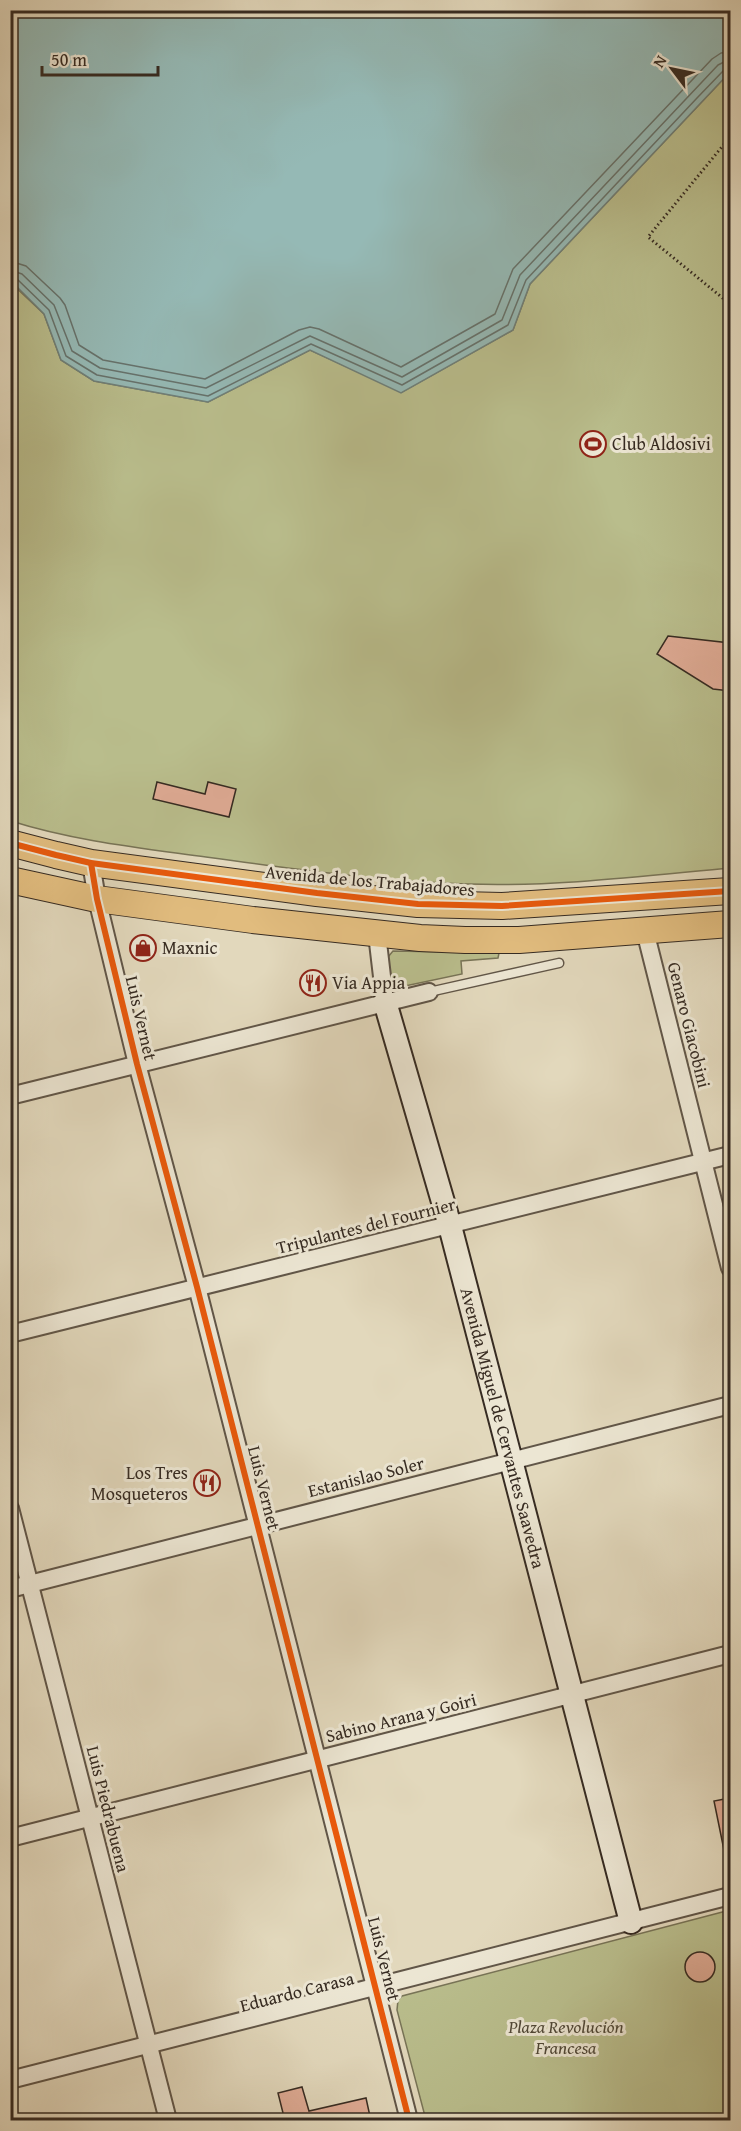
<svg xmlns="http://www.w3.org/2000/svg" width="741" height="2131" font-family="'Gentium Book Plus',serif">
<rect width="100%" height="100%" fill="#e2d8bc"/>
<filter id="stains"><feTurbulence type="fractalNoise" baseFrequency=".00333" numOctaves="4"/><feColorMatrix values="0 0 0 0 .2 0 0 0 0 .09 0 0 0 0 .02 0 0 0 .5 -.17"/></filter>
<radialGradient id="worn" r=".72"><stop offset=".6" stop-color="#630" stop-opacity="0"/><stop offset="1" stop-color="#630" stop-opacity=".3"/></radialGradient>
<g fill="#b9bd8c" stroke="#787457" stroke-width="1.5">
<path d="M 730,72 L 730,868 C 644,876 555,887 468,884 C 381,881 293,869 206,857 C 141,848 74,841 11,821 L 10,282 L 44,314 L 61,360 L 94,381 L 208,402 L 310,350 L 402,392 L 513,330 L 530,284 Z"/>
<path d="M 393,951 L 499,953 L 498,958 L 461,961 L 462,974 L 405,986 C 388,984 388,971 388,957 Z"/>
<polygon points="730,1910 730,2120 426,2120 397,2010 398,2000 402,1996"/>
</g>
<polygon fill="#95b9b5" stroke="#6f807a" stroke-width="1.5" points="10,11 730,11 730,72 530,284 513,330 401,393 310,350 208,402 94,381 61,360 44,314 11,281"/>
<g fill="none" stroke-linecap="round" stroke-linejoin="round">
<g stroke="#66726c" stroke-width="1.5">
<polyline points="10,261 26,266 60,298 65,305 79,345 103,360 205,379 299,330 310,327 319,329 401,367 495,314 513,269 712,59 721,53 730,52"/>
<polyline points="10,270 22,274 54,305 72,351 100,368 206,388 310,336 402,377 502,320 520,275 718,65 724,62 730,61"/>
<polyline points="10,278 17,279 49,310 66,356 97,375 208,396 311,344 402,385 508,325 526,280 697,98 724,70 730,68"/>
</g>
</g>
<g fill="#dfab95" stroke="#362b22" stroke-width="1.5">
<polygon points="668,636 730,643 730,691 713,689 657,654"/>
<polygon points="157,782 205,794 208,782 236,789 229,817 153,799"/>
<polygon points="730,1798 730,1854 725,1855 714,1801"/>
<circle cx="700" cy="1967" r="15"/>
<polygon points="302,2087 309,2111 366,2098 371,2121 285,2121 278,2093"/>
</g>
<g fill="none" stroke-linecap="round" stroke-linejoin="round">
<defs>
<polyline id="lane" points="429,992 559,963"/>
<g id="street">
<polyline points="91,863 97,899 137,1064 197,1287 409,2120"/>
<polyline points="645,931 730,1268"/>
<polyline points="377,934 385,1002"/>
<polyline points="10,1096 429,992"/>
<polyline points="10,1334 730,1155"/>
<polyline points="10,1508 168,2120"/>
<polyline points="10,1589 730,1405"/>
<polyline points="10,1838 730,1654"/>
<polyline points="10,2080 730,1896"/>
</g>
<g id="secondary">
<path id="s1" d="M 385,1002 L 450,1226 L 631,1922"/>
</g>
<g id="primary">
<polyline points="10,843 56,855 91,863 317,893 418,904 502,906 730,891"/>
<polyline points="10,880 97,899 253,920 420,938 465,940 519,940 730,924"/>
</g>
</defs>
<use href="#lane" stroke="#615648" stroke-width="11"/>
<use href="#street" stroke="#615648" stroke-width="20"/>
<use href="#secondary" stroke="#362b22" stroke-width="26"/>
<use href="#primary" stroke="#362b22" stroke-width="28"/>
<polyline stroke="#362b22" stroke-width="3" stroke-dasharray="1.5 3" stroke-linecap="butt" points="730,137 648,237 730,304"/>
<use href="#lane" stroke="#ece6d3" stroke-width="8"/>
<use href="#street" stroke="#ece6d3" stroke-width="16"/>
<use href="#secondary" stroke="#ece6d3" stroke-width="22"/>
<use href="#primary" stroke="#e1bc7e" stroke-width="26"/>
<defs>
<g id="cycleway">
<polyline points="10,843 56,855 91,863 317,893 418,904 502,906 730,891"/>
<polyline points="91,863 97,899 137,1064 197,1287 409,2120"/>
</g>
</defs>
<use href="#cycleway" stroke="#ece6d3" stroke-width="10"/>
<use href="#cycleway" stroke="#e8590c" stroke-width="6"/>
</g>
<defs>
<symbol id="stadium-ring" viewBox="-11 -11 22 22"><circle r="9.5" fill="#ece6d3" stroke="#8f2418" stroke-width="1.5"/><path d="M0-5a6.5 5 0 1 0 0 10a6.5 5 0 1 0 0-10ZM-3.5-1.8h7v3.6h-7Z" fill="#8f2418"/></symbol>
<symbol id="shop-ring" viewBox="-11 -11 22 22"><circle r="9.5" fill="#ece6d3" stroke="#8f2418" stroke-width="1.5"/><path d="M-5-2.5h2.3a2.7 3.5 0 0 1 5.4 0H5L5.5 6h-11ZM-1.5-2.5h3a1.5 2.3 0 0 0-3 0Z" fill="#8f2418"/></symbol>
<symbol id="restaurant-ring" viewBox="-11 -11 22 22"><circle r="9.5" fill="#ece6d3" stroke="#8f2418" stroke-width="1.5"/><path d="M-5-6h1v4h1v-4h1v4h1v-4h1v5L-1.5 .5V6h-2V.5L-5-1ZM5-6V6H3V1.5H1.5Q1.5-4 5-6Z" fill="#8f2418"/></symbol>
</defs>
<g fill-rule="evenodd">
<use href="#stadium-ring" x="578" y="429" width="30" height="30"/>
<use href="#shop-ring" x="128" y="933" width="30" height="30"/>
<use href="#restaurant-ring" x="298" y="968" width="30" height="30"/>
<use href="#restaurant-ring" x="192" y="1468" width="30" height="30"/>
</g>
<g text-anchor="middle" stroke-width="6" stroke-linejoin="round" paint-order="stroke">
<g font-size="18" fill="#362b22" stroke="#ece6d3" text-anchor="start">
<text x="612" y="450">Club Aldosivi</text>
<text x="162" y="954">Maxnic</text>
<text x="332" y="989">Via Appia</text>
<text x="188" y="1479" text-anchor="end">Los Tres<tspan x="188" dy="21">Mosqueteros</tspan></text>
</g>
<g font-size="18" fill="#362b22" stroke="#ece6d3">
<text transform="translate(370 881) rotate(5)" y="6">Avenida de los Trabajadores</text>
<text transform="translate(141 1018) rotate(77)" y="6">Luis Vernet</text>
<text transform="translate(689 1025) rotate(76)" y="6">Genaro Giacobini</text>
<text transform="translate(366 1226) rotate(-14)" y="6">Tripulantes del Fournier</text>
<text dy="6" stroke="none"><textPath href="#s1" startOffset="442">Avenida Miguel de Cervantes Saavedra</textPath></text>
<text transform="translate(366 1477) rotate(-14)" y="6">Estanislao Soler</text>
<text transform="translate(264 1488) rotate(76)" y="6">Luis Vernet</text>
<text transform="translate(401 1718) rotate(-14)" y="6">Sabino Arana y Goiri</text>
<text transform="translate(108 1809) rotate(76)" y="6">Luis Piedrabuena</text>
<text transform="translate(384 1959) rotate(76)" y="6">Luis Vernet</text>
<text transform="translate(297 1992) rotate(-14)" y="6">Eduardo Carasa</text>
</g>
<g font-size="18" font-style="italic" fill="#504837" stroke="#ece6d3">
<text x="566" y="2033">Plaza Revolución<tspan x="566" dy="21">Francesa</tspan></text>
</g>
</g>
<rect width="741" height="2131" fill="none" stroke="#e2d8bc" stroke-width="36"/>
<rect x="12" y="12" width="717" height="2107" fill="none" stroke="#362b22" stroke-width="3"/>
<rect x="18" y="18" width="705" height="2095" fill="none" stroke="#362b22" stroke-width="1.5"/>
<g transform="translate(672 69) rotate(302)" stroke="#ece6d3" stroke-width="4.5" paint-order="stroke">
<path d="M0-4.5L10 22L0 15L-10 22Z" fill="#362b22"/>
<text y="-9" font-size="16" font-weight="bold" text-anchor="middle" fill="#362b22">N</text>
</g>
<path d="M42 66v9h116v-9" fill="none" stroke="#362b22" stroke-width="3"/>
<text x="51" y="66" font-size="18" fill="#362b22" stroke="#ece6d3" stroke-width="4.5" paint-order="stroke">50 m</text>
<rect width="100%" height="100%" filter="url(#stains)"/>
<rect width="100%" height="100%" fill="url(#worn)"/>
</svg>
